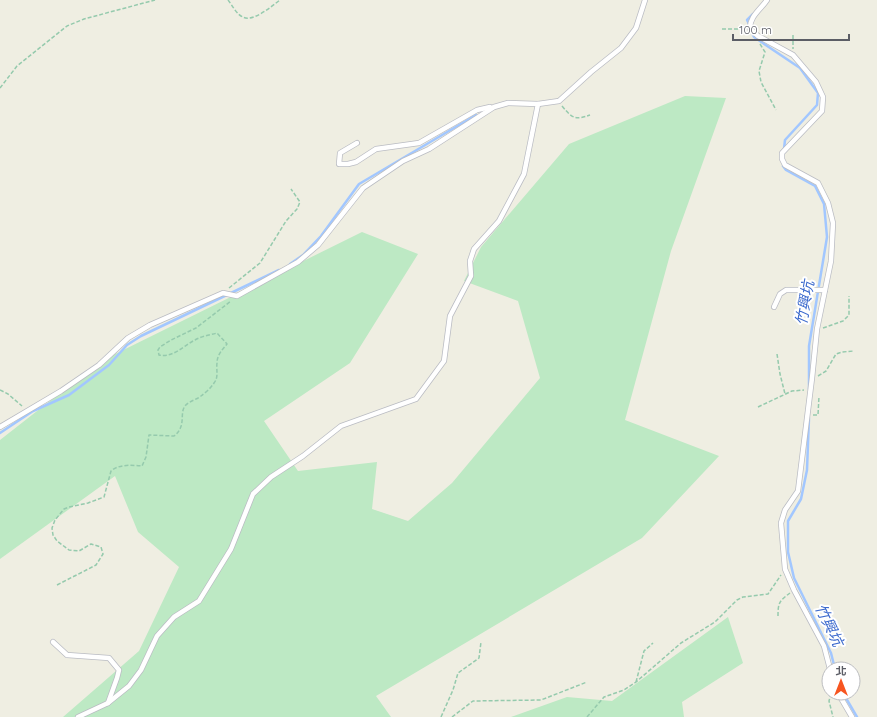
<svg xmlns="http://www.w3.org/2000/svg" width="877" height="717" font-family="Quicksand,'Noto Sans TC',sans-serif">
<rect width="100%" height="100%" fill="#efeee2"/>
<g fill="#bde9c4">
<polygon points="685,96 726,98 671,251 625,420 719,456 642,538 376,696 391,717 63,717 139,651 179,567 138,532 115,476 0,559 0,440 101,361 362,232 418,254 350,363 264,421 298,471 377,462 372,509 408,521 452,483 540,378 518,301 464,281 481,247 569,144"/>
<polygon points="728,617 743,663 682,702 684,717 511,717 567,697 612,701"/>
</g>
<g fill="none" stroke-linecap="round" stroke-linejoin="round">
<g stroke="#a2c7ff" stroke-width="2.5">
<polyline points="750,26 747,20 753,14"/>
<polyline points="752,33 754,37 800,68 818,93 817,105 785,140 784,149"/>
<polyline points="783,166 786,170 815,186 824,204 827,237 809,346 809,389"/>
<polyline points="290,264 303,255 321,236 359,184 476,115"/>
<polyline points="809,418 807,470 801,499 788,521 788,552 794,578 831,653 835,669"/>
<polyline points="0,433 33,411 69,395 109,365 127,345 141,336 279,270"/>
<polyline points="843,693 857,717"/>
</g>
<defs>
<g id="service">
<path d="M 767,0 C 761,9 749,17 750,29 L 758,36 L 793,55 L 816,82 L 823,97 L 822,111 L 782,153 L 782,159 L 785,165 L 818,183 L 828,203 L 833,223 L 831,261 L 817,329 L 812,378 L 798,491 L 785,510 L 781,523 L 785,569 L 794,590 L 824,646 L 830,669"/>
<polyline points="357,143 340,153 339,164 348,164 356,162 376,149 419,143 477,110 490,107"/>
<polyline points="774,307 780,294 786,290 825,290"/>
<polyline points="0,427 61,391 99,365 128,338 150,325 223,293 237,296 298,262 318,245 363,188 403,161 429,149 494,107 508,103 538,104 559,101 591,72 621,48 636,28 645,0"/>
<polyline points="53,642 67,655 109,658 119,670 117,678 108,703 78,717"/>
<polyline points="838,693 852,717"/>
<polyline points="108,703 129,686 141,670 157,636 174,617 199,601 231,549 253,494 271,477 303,456 341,426 416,399 444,361 450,316 471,276 470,261 474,249 499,221 524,174 538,104"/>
</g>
</defs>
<use href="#service" stroke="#babcc3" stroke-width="6"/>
<g stroke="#95caad" stroke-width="1.5" stroke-dasharray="4 2" stroke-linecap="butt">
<path d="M 228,0 C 232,5 237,15 243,17 C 252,23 272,6 280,0"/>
<polyline points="722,29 744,29"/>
<polyline points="793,35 793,49"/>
<polyline points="760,44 765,52 759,71 761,82 776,110"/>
<polyline points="0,88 17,66 67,26 84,19 155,0"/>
<path d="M 562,106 C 573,119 575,120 590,115"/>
<polyline points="229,288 260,263 286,221 297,209 300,202 291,189"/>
<polyline points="823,328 843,321 849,315 849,296"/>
<polyline points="777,354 780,374 785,394"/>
<polyline points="818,376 826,371 836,354 842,352 854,351"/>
<polyline points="0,390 8,394 22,406"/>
<polyline points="758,407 792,391 804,390"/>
<polyline points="813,415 818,415 819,396"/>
<path d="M 57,585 L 96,565 L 103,554 L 101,547 L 91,544 L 79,551 L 69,550 L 57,541 L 53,535 L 52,528 L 55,520 L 64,509 L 69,507 L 88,503 L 104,497 L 111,471 C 119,464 132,465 142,466 L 146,457 L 149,435 L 174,436 C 187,426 179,414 185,406 C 189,401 196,400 201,396 C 205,393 211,388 214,383 C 219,377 216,370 217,363 C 217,355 222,350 227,344 L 217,333 C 210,335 202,336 195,340 C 183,346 173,358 159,355 L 158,350 L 160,347 L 171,340 L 196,328 L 231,301"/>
<path d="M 778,616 C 778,603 779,601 790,593"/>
<polyline points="636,682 644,651 653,643"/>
<polyline points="831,693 829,701 833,717"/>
<polyline points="441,717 453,690 458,673 479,658 481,642"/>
<polyline points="452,717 473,701 541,700 587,682"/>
<polyline points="587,717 604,697 624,690 636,682 681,643 715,622 737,600 743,597 768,594 781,575"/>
</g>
<use href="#service" stroke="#fff" stroke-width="4.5"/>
</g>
<g text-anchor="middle" stroke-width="4" stroke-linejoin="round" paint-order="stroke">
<g font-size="15" font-style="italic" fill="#3b69cd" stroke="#fff">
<text transform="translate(805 303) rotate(-80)" y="5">竹興坑</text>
<text transform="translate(829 625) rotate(64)" y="5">竹興坑</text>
</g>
</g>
<g transform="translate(841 681)"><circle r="19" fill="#ffffff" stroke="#bdbec1"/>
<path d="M0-3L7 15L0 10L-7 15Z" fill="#f75520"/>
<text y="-6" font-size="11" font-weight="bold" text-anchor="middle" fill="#5b5d65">北</text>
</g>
<path d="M733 34v6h116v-6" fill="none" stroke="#5b5d65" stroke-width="2"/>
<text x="739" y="34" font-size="12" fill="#5b5d65" stroke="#ffffff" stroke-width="3" paint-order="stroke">100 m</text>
</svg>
